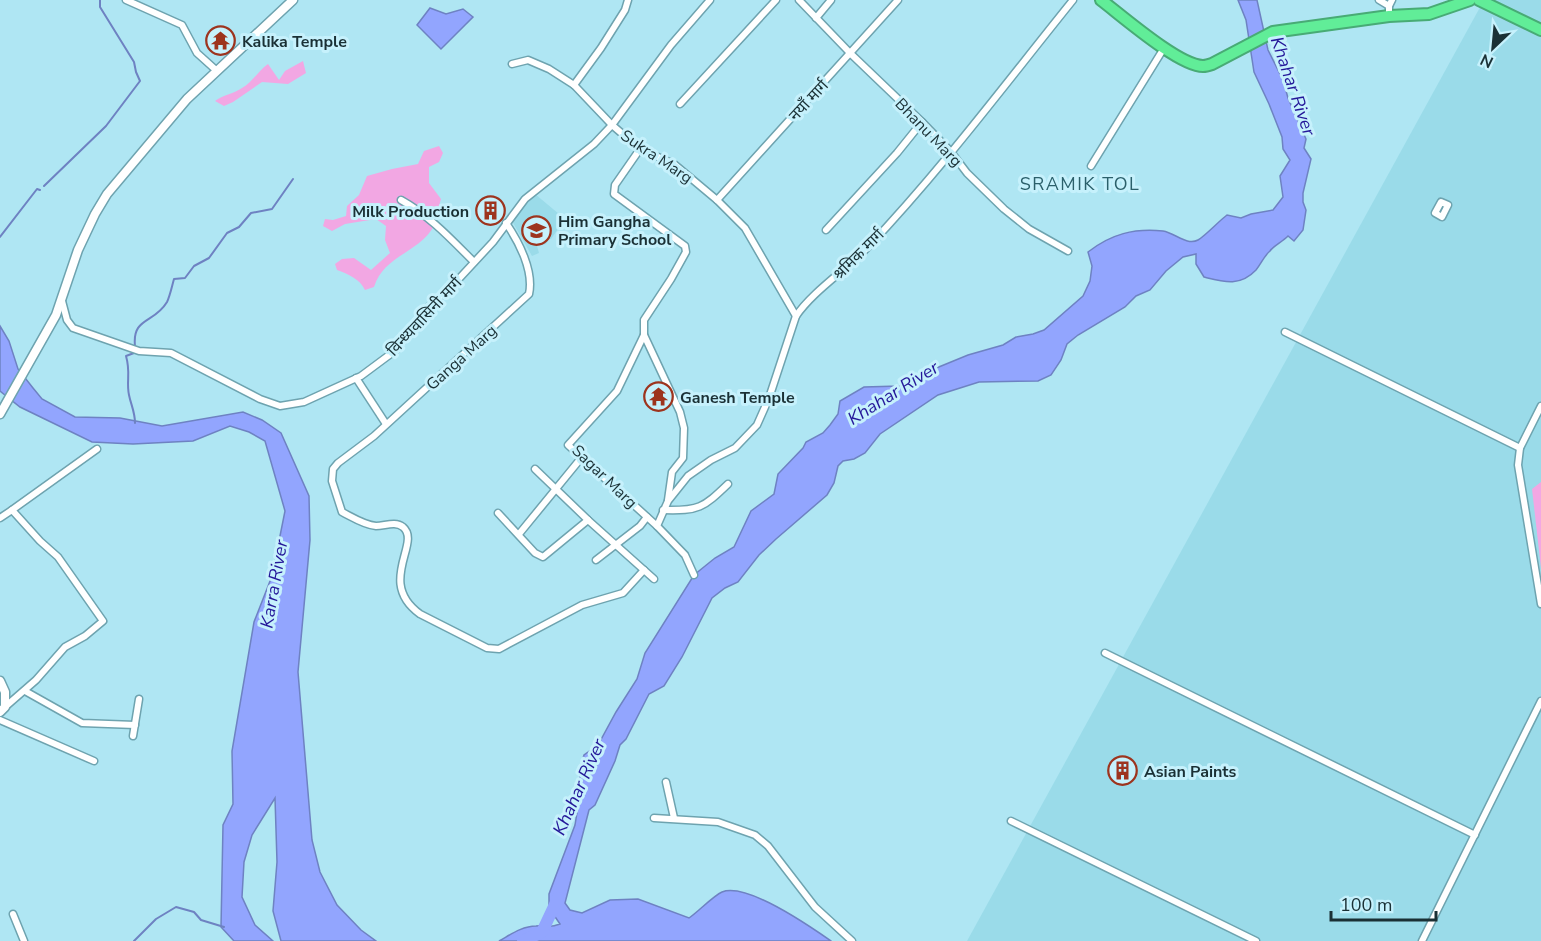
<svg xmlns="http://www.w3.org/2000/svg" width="1541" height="941" font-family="'Nunito Sans','Noto Sans Devanagari',sans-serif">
<rect width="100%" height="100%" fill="#afe6f3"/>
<g fill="#9adbe9">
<polygon points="1484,0 1541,0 1541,941 967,941"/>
<polygon points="535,194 565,219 551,239 549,239 546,244 537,246 539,253 532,256 512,221"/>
</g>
<g fill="#f2a7e3">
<path d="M 303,61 L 306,73 L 288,84 L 262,82 L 233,102 L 224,106 L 215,101 C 223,95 233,94 242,88 C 252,83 258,71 268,64 L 279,80 L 285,71 Z"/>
<path d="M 439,146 L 443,153 L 439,162 L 429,167 L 429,183 L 441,199 C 438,207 438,219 434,226 C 419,253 384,255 374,287 L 365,290 C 360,279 348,274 337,270 L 335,264 L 342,259 L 354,258 L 371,270 L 390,253 L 385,240 L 386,226 L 376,219 L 345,224 L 332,231 L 323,226 L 325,219 L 333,220 L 346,216 L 347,206 L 359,195 L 367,176 L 392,169 L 418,164 L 424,151 Z"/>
<polygon points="1541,482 1541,568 1532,489"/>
</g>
<g fill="#92a5fe" stroke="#6e82c2" stroke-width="1.5">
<path d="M 1238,0 L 1257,0 L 1268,50 L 1283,80 L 1288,98 L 1306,139 L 1304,148 L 1311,159 L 1303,193 L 1303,202 L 1306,210 L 1303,230 L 1294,241 L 1288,236 C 1282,242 1273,246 1270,251 C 1264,256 1261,264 1256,270 C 1240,287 1224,282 1204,277 L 1196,264 L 1196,254 L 1183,257 L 1166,271 L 1150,290 L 1136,296 L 1125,307 L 1078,335 L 1067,344 L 1061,360 L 1051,375 L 1038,381 L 979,382 L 938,395 L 880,434 L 865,453 L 854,459 L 843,461 L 838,466 L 834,483 L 827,495 L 776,539 L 759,555 L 738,582 L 725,588 L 712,598 L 682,657 L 664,686 L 649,694 L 626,739 L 620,745 L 615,761 L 595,805 L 589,810 L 565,903 L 570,910 L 582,913 L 610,900 L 638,899 L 689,918 C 698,912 713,896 722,892 C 747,882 811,927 831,941 L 499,941 C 510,935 522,926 536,926 C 547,925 548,929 560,924 L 549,908 L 549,894 L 575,825 L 579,800 L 580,769 L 584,755 L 598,745 L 616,712 L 637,679 L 645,653 L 694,575 L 715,558 L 734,547 L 751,511 L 774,494 L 778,474 L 803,448 L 806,442 L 823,433 L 830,425 L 838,414 L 840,401 L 864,387 L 899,386 L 912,378 L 968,355 L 1003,345 L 1016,337 L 1033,334 L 1044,330 L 1083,296 L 1090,281 L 1092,266 L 1088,252 C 1111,234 1134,228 1163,231 C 1175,233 1187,246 1198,240 C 1205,236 1219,221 1227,215 L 1241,218 L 1251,214 L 1273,210 L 1283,197 L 1280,176 L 1290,160 L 1283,149 L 1282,137 L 1269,104 L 1254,72 L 1246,20 Z"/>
<polygon points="430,8 446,14 463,9 473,17 441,49 417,25"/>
<polygon points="0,326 9,341 18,369 33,388 42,399 75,417 120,418 162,426 243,412 262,420 281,433 309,496 310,540 298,672 312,840 320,872 337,905 361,930 376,941 281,941 273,911 277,862 275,798 252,835 244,862 242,897 255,925 273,941 234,941 221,927 223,825 233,804 232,751 254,622 272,576 285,511 265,441 249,432 230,426 193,441 133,444 92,442 20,407 0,391"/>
</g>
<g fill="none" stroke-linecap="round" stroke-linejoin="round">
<g stroke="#6e82c2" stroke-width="2">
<polyline points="44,186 106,126 140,81 136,72 134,62 100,7 100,0"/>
<polyline points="0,237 37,189 40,190"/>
<path d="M 135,346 C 132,317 154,324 167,302 C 170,296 172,286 174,279 L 185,278 L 194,266 L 209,258 L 227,233 L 239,227 L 251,213 L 272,209 L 293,179"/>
<path d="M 134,353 L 126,356 C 131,373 126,381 129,395 C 131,405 135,412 135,423"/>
<polyline points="134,941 156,919 176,907 194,912 201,920 224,927"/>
</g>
<polyline stroke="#92a5fe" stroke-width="12" points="523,941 542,932 558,898"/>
<defs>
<g id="street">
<polyline points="126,0 182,25 197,53 217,71"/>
<polyline points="799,0 851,54 922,122 951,152 967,173 1004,209 1029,229 1068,251"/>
<polyline points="1379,0 1389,6"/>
<polyline points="1389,16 1389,6 1392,0"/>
<polyline points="816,18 831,0"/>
<polyline points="512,64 528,60 549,69 574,85 612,125 640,149 674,164 717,200 745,228 796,316"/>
<polyline points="574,85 601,48 625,10 628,0"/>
<polyline points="680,104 776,0"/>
<polyline points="640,149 615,185 614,194 685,246 686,252 671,279 644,320 644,335 680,412 684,428 683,458 672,472 668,500"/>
<polyline points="1091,166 1164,48"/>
<path d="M 401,200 C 430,216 451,239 474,262"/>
<polyline points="717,200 898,0"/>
<polygon points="1441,202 1448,205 1442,217 1435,213"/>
<path d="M 506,223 C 519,242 534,271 529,294 L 374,436 L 338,463 L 333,469 L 332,481 L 342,512 C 352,517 364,525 376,526 C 385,526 395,521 403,527 C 422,543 376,582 420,614 L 487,648 L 499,649 L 582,605 L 623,593 L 644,570"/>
<polyline points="826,230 897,153 922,122"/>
<polyline points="62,301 67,320 73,328 139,351 171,353 260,399 280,406 304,402 361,376 396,350 424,311 455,283 493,242 525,199 594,144 612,125 671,45 710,0"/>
<polyline points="1285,332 1520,448"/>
<polyline points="644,335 617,391 568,445 657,526"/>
<polyline points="356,378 386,424"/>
<polyline points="1541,406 1520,448 1518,465 1541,604"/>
<polyline points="535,469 588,520 654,579"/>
<polyline points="12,510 97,449"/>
<path d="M 663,510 C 699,511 703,508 728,484"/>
<polyline points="498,513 535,553 543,557 588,520"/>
<polyline points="0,518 12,510 40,541 58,557 103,621 85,636 65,647 36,680 5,707"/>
<polyline points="519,534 582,457"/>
<polyline points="596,560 640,526 647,517"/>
<path d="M 694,575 L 685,555 L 657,526 L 668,501 L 688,476 L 711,460 L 735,448 L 757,425 L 769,398 L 796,316 C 813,291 846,270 868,247 C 942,169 1006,83 1073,0"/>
<polyline points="1105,653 1475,835"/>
<polyline points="25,691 82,723 135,725"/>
<polyline points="0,720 94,761"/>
<polyline points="133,736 139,699"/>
<polyline points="666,782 674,818"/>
<polyline points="654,818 718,822 755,835 768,846 815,907 852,941"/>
<polyline points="1011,821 1256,941"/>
<polyline points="13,914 24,941"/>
<polyline points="1422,941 1541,701"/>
</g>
<g id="secondary">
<polyline points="0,414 56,315 78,250 95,214 107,194 187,99 293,0"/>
<polyline points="0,681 5,692 5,707 0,712"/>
</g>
<g id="highway">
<path d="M 1101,0 C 1121,15 1179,66 1203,66 C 1206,66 1209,65 1212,64 L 1273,32 L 1389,16 L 1429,14 L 1470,0"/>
<polyline points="1479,0 1541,30"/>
</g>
</defs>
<use href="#street" stroke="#6ea3af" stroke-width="9"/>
<use href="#secondary" stroke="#6ea3af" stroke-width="11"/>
<use href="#highway" stroke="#48ab75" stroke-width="14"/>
<use href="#street" stroke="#fff" stroke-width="6"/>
<use href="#secondary" stroke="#fff" stroke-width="8"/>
<use href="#highway" stroke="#61ed98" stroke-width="10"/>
</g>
<defs>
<symbol id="temple-ring" viewBox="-11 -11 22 22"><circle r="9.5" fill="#c6f1fc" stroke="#9d341e" stroke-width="1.5"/><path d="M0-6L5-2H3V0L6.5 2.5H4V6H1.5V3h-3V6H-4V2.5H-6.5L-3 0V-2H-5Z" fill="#9d341e"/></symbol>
<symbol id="building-ring" viewBox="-11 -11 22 22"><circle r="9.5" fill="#c6f1fc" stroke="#9d341e" stroke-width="1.5"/><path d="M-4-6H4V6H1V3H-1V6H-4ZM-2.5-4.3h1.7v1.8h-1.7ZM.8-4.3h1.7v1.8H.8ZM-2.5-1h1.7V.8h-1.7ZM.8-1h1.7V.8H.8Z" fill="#9d341e"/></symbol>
<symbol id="school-ring" viewBox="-11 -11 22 22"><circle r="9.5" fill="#c6f1fc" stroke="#9d341e" stroke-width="1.5"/><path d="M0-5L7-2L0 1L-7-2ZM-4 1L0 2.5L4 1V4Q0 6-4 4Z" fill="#9d341e"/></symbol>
</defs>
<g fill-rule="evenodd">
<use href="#temple-ring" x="204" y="24" width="33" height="33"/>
<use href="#building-ring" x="474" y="194" width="33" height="33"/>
<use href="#school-ring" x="520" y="214" width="33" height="33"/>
<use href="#temple-ring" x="642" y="380" width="33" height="33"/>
<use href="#building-ring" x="1106" y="754" width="33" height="33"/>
</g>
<g text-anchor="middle" stroke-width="6" stroke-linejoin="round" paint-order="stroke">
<g font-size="16" font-weight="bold" fill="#1a3035" stroke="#c6f1fc" text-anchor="start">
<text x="242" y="47">Kalika Temple</text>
<text x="469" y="217" text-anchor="end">Milk Production</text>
<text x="558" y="227">Him Gangha<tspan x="558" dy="18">Primary School</tspan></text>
<text x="680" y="403">Ganesh Temple</text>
<text x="1144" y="777">Asian Paints</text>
</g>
<g font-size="16" fill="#1a3035" stroke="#c6f1fc">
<text transform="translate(808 100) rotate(-47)" y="6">नयाँ मार्ग</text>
<text transform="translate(929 132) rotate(46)" y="6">Bhanu Marg</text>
<text transform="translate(657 156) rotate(34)" y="6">Sukra Marg</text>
<text transform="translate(858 254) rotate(-45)" y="6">श्रमिक मार्ग</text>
<text transform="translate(424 316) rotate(-47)" y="6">विन्ध्यवासिनी मार्ग</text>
<text transform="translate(461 357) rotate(-42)" y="6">Ganga Marg</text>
<text transform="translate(605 476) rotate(44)" y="6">Sagar Marg</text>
</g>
<g font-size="18" font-style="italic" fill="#241799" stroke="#c6f1fc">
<text transform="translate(1293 86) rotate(71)" y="6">Khahar River</text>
<text transform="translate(893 393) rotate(-32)" y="6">Khahar River</text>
<text transform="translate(274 584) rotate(-80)" y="6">Karra River</text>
<text transform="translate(579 787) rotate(-66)" y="6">Khahar River</text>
</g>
<g font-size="18" letter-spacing="1.5" fill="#2b606b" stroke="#c6f1fc">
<text x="1080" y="190">SRAMIK TOL</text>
</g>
</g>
<g transform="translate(1493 48) rotate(206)" stroke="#c6f1fc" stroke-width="4.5" paint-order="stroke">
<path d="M0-4.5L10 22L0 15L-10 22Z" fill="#1a3035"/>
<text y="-9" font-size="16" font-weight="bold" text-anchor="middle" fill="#1a3035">N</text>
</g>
<path d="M1331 911v9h105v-9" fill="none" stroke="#1a3035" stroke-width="3"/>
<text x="1340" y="911" font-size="18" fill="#1a3035" stroke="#c6f1fc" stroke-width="4.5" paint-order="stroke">100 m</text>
</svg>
